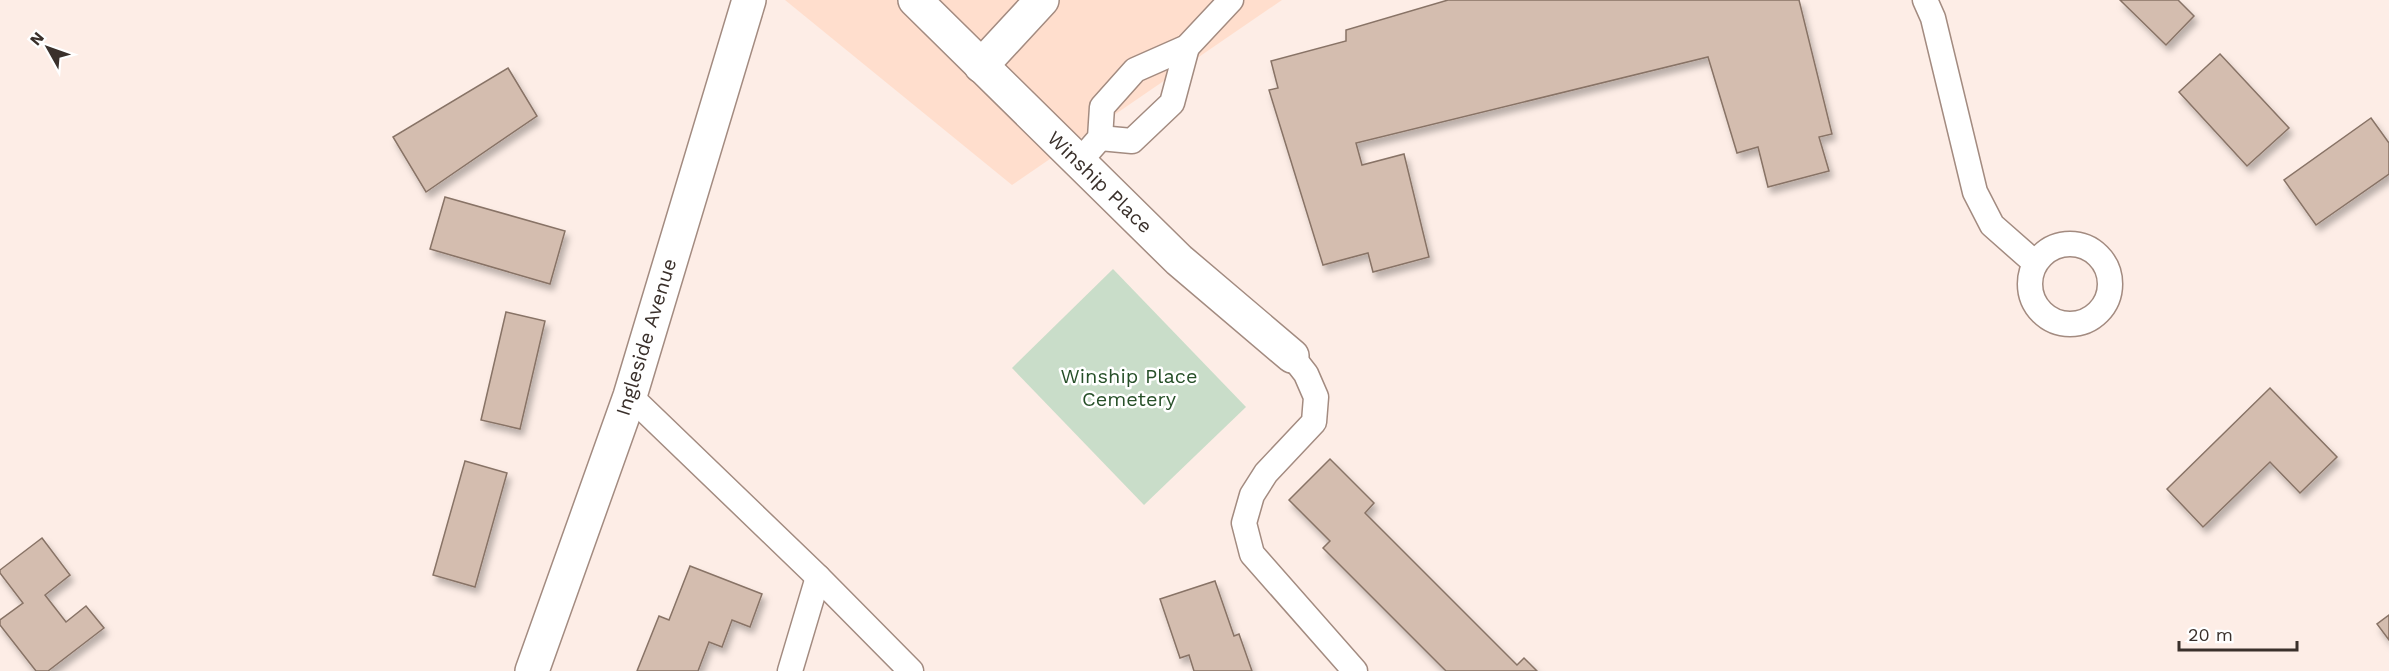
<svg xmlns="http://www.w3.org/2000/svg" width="2389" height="671" font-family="'Work Sans',sans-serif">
<defs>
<filter id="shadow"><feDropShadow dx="3.5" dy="6" stdDeviation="3" flood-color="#0004"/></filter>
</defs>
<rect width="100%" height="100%" fill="#fdede6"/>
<polygon fill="#ffdecd" points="785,0 1282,0 1012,185"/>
<polygon fill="#c9ddc9" points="1113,269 1246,407 1144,505 1012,368"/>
<g fill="#d4bdaf" stroke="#887366" stroke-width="1.5" filter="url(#shadow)">
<polygon points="1448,0 1799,0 1832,134 1819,137 1829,171 1768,187 1758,147 1737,153 1708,57 1356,143 1362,165 1404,154 1429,257 1373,272 1368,253 1323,265 1269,90 1278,88 1271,61 1346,41 1346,30"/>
<polygon points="2120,0 2178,0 2194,16 2166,45"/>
<polygon points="2220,54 2289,128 2247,166 2179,92"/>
<polygon points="508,68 537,116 426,192 393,137"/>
<polygon points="2371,118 2389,143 2389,174 2316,225 2284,180"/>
<polygon points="445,197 565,231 550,284 430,249"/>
<polygon points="506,312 545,321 520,429 481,420"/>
<polygon points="2270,388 2337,457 2300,493 2270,462 2203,527 2167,489"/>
<polygon points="1330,459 1374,503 1365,513 1517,665 1524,658 1537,671 1446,671 1323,548 1330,541 1289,500"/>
<polygon points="465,461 507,473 475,587 433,575"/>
<polygon points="42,538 70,575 45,595 66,622 86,606 104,628 48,671 36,671 0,625 0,620 23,603 0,573 0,570"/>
<polygon points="690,566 762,594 750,627 732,620 722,647 709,642 698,671 637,671 659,616 669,620"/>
<polygon points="1215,581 1234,636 1239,634 1252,671 1194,671 1189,655 1180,658 1160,599"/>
<polygon points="2389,615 2389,640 2377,624"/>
</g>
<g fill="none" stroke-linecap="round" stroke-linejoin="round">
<defs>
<g id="service">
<polyline points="1925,0 1933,18 1975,192 1992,225 2035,263"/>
<polyline points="1100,138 1132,141 1172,103 1187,47"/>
<polyline points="1079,162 1100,138 1102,107 1135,70 1187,47 1231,0"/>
<circle cx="2070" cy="284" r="40"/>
<polyline points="1292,356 1306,374 1316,397 1314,422 1266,473 1252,495 1244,523 1252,554 1355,671"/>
<polyline points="630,396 818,577 911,671"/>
<polyline points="790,671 818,577"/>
</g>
<g id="minor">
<polyline points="915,0 1179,260 1292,356"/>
<polyline points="981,66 1042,0"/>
</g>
<polyline id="tertiary" points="532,671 630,396 749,0"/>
</defs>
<use href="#service" stroke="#a38b80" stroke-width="27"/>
<use href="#minor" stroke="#a38b80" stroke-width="36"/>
<use href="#tertiary" stroke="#a38b80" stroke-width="36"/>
<use href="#service" stroke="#fff" stroke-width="24"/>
<use href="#minor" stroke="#fff" stroke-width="33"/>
<use href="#tertiary" stroke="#fff" stroke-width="33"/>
</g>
<g text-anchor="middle" stroke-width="5" stroke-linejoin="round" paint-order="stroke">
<g font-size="20" fill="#3a302b" stroke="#fff">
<text transform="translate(1100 182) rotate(44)" y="7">Winship Place</text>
<text transform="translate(646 337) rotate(-73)" y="7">Ingleside Avenue</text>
</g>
<g font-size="20" fill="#275029" stroke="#fff">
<text x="1129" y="383">Winship Place<tspan x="1129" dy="23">Cemetery</tspan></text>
</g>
</g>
<g transform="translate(48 48) rotate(310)" stroke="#ffffff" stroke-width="4.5" paint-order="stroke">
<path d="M0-4.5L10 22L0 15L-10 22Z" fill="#3a302b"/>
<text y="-9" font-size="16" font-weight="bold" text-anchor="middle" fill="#3a302b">N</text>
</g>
<path d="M2179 641v9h118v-9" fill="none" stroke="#3a302b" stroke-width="3"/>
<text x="2188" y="641" font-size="18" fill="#3a302b" stroke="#ffffff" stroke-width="4.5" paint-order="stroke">20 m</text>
</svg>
